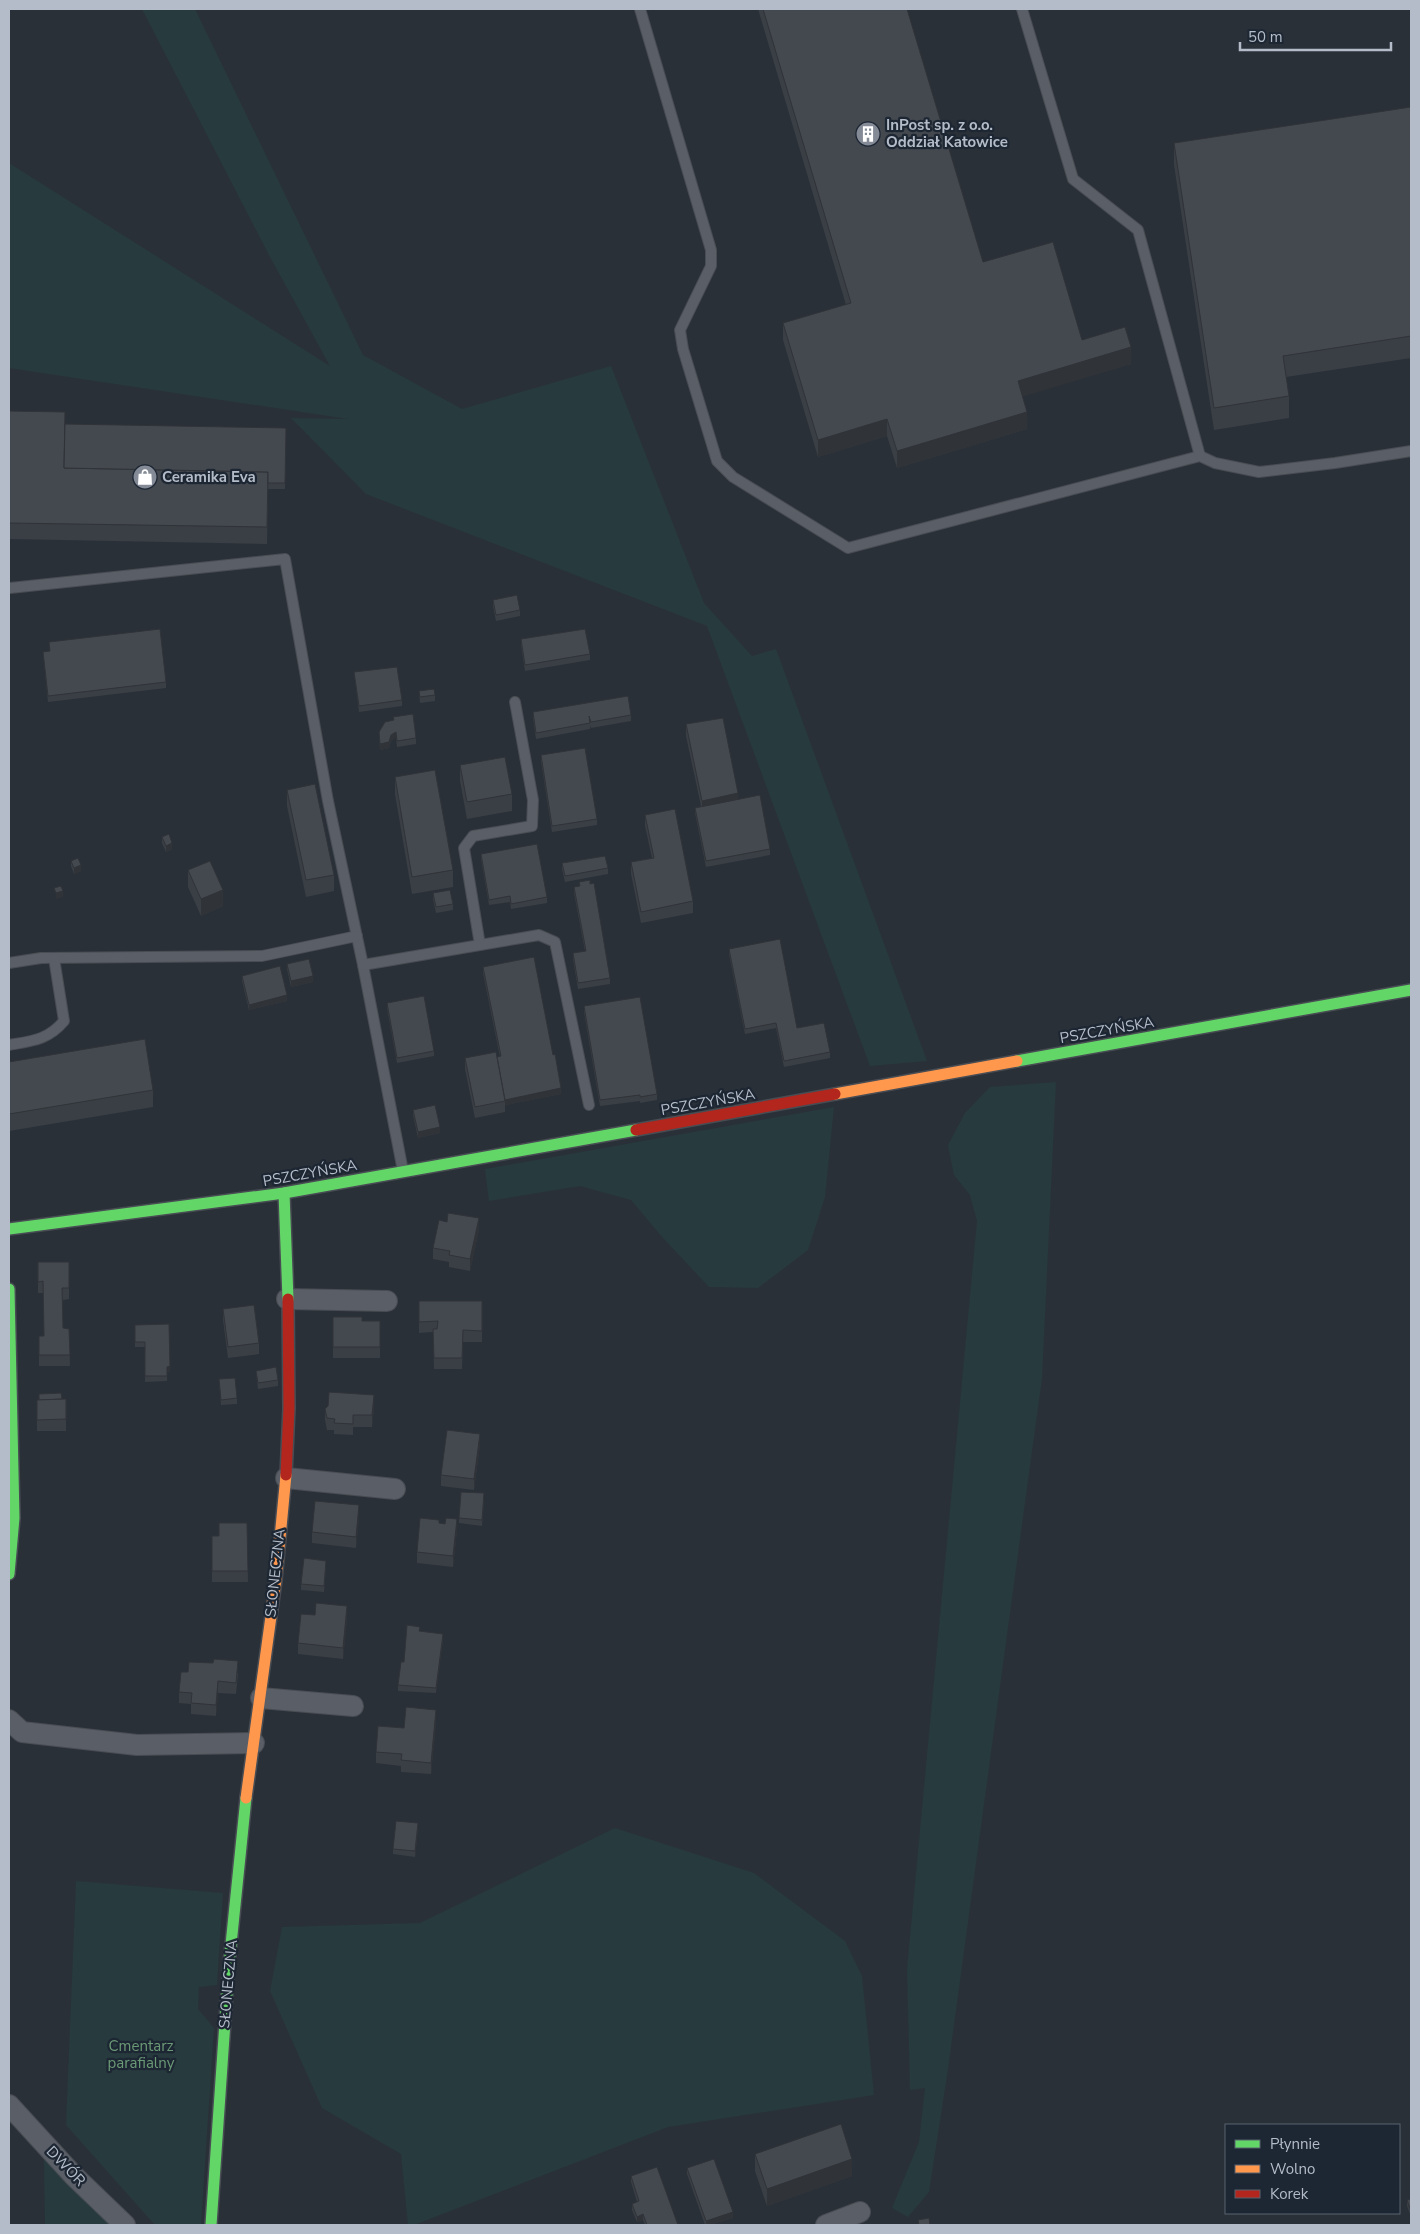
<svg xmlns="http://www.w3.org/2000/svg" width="1420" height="2234" font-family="'Nunito Sans',sans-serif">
<rect width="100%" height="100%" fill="#2a3038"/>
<g fill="#273a3e">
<polygon points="142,9 195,9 363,355 462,409 611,366 704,603 752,656 776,649 927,1061 870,1066 707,626 366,494 291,418 348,419 9,368 9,163 330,366 270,257"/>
<polygon points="1056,1082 1042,1379 1035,1429 948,2069 929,2192 908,2217 892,2208 919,2142 925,2088 910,2090 907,1969 977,1221 970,1195 954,1175 948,1145 965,1113 990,1087"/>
<polygon points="834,1107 825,1197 808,1250 758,1288 709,1287 663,1238 631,1200 580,1186 489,1201 485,1169"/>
<polygon points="615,1828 754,1873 845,1941 862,1976 874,2095 668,2127 414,2225 408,2225 401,2154 322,2108 270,1991 282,1927 420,1923"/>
<polygon points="76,1881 223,1893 217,1985 199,1987 198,2009 214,2028 201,2225 155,2225 66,2125"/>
<polygon points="44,2159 113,2225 45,2225"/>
</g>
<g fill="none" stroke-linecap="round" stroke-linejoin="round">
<defs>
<g id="lane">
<polyline points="640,9 711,250 711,266 680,330 683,349 717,461 733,477 848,548 1200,456 1215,463 1259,472 1335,463 1411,451"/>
<polyline points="1022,9 1073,179 1138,230 1200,456"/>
<polyline points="10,588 285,559 328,801 363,965 403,1171"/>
<polyline points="480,945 464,848 473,836 532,826 533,800 515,702"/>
<polyline points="9,963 41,958 262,956 357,936"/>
<polyline points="363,965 539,935 555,942 589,1105"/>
<path d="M 9,1045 C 32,1041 48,1040 64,1021 L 54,958"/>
</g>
<g id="street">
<polyline points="287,1299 387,1301"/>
<polyline points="286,1478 395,1489"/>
<polyline points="261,1698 353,1706"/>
<polyline points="9,1720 22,1732 137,1745 254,1743"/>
<polyline points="9,2105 74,2176 125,2225"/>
<polyline points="826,2225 860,2212"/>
</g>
<g id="fast">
<polyline points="1017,1061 1411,990"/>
<polyline points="284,1193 288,1299"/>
<polyline points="9,1229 284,1193 636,1130"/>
<polyline points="9,1289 14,1518 9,1574"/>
<polyline points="211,2225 229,1964 246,1798"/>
</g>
<g id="slow">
<polyline points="835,1094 1017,1061"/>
<polyline points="246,1798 276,1580 286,1475"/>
</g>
<g id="jam">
<polyline points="636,1130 835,1094"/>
<polyline points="286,1475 289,1408 288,1299"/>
</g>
</defs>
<use href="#lane" stroke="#484c53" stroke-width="12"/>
<use href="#street" stroke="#484c53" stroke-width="22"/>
<use href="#fast" stroke="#484c53" stroke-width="14"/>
<use href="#slow" stroke="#484c53" stroke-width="14"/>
<use href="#jam" stroke="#484c53" stroke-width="14"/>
<use href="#lane" stroke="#5a5e66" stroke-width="10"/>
<use href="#street" stroke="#5a5e66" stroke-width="20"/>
<use href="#fast" stroke="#63d668" stroke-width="11"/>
<use href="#slow" stroke="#ff974d" stroke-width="11"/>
<use href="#jam" stroke="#b3261e" stroke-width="11"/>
</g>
<g fill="#3a3f45">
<polygon points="758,9 907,9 983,262 1082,340 1131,364 1022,396 1027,429 897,468 887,436 818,457 783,340 783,323 846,305"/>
<polygon points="1411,107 1411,358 1286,377 1289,396 1289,418 1214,430 1174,165 1174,143"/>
<polygon points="9,411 65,424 286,428 285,489 268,489 267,544 9,539"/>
<polygon points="493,600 520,610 520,616 496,621 493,606"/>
<polygon points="521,639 590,654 590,660 525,671 521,645"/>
<polygon points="49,642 166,682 166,688 48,702 43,652 50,651"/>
<polygon points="354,672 402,700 402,706 359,712"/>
<polygon points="419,691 435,695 435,701 420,703"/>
<polygon points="533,712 631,715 631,721 591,728 590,725 590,729 536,739 533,718"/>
<polygon points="393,717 416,738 416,744 397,747 396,737 391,741 389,748 380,750 379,732 393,720"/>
<polygon points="686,724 738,799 770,849 770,855 706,867 695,813 695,808 701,806 686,736"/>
<polygon points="541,755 597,819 597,825 552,832 541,761"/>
<polygon points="460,765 512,794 512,811 467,819 460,781"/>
<polygon points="395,777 453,870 453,887 412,894 395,794"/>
<polygon points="287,790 334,875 334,891 306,897 287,806"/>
<polygon points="645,815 693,901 693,913 641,923 631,874 631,862 652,858 645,826"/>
<polygon points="162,837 172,849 166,852 162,843"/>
<polygon points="481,854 547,897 547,903 511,909 510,902 489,905 481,859"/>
<polygon points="71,861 81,871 74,874 71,866"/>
<polygon points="562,863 608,868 608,874 565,882 562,869"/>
<polygon points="188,870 223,906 201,916 188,887"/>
<polygon points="579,882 610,978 610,984 578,989 573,959 573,953 585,951 574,893 574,887 579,886"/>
<polygon points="433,893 453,904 453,910 436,913 433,899"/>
<polygon points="729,949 797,1028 830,1052 830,1058 784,1067 776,1028 745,1034 729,954"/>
<polygon points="287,964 313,982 291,987 287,969"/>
<polygon points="483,967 561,1094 505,1105 505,1112 475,1118 465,1069 465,1058 497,1057 500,1057 483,973"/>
<polygon points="242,976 287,1001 249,1010 242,981"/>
<polygon points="387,1003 434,1051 434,1056 397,1063 387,1008"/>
<polygon points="584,1006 657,1094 657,1100 640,1103 640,1101 600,1106 584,1012"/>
<polygon points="9,1062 153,1090 153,1107 9,1131"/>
<polygon points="413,1110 440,1133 418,1138 413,1115"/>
<polygon points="479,1230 470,1271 449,1267 449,1262 433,1259 433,1248"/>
<polygon points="38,1262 69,1262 69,1299 63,1300 63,1328 69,1329 70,1366 39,1366 39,1336 44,1336 43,1293 38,1293"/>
<polygon points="419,1301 482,1301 482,1342 463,1342 462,1369 434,1369 433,1332 419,1333"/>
<polygon points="223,1309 259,1343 259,1354 228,1358 223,1320"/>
<polygon points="333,1317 362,1321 380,1321 380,1358 333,1358"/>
<polygon points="135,1325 170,1372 167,1372 167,1381 145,1382 145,1347 135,1347"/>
<polygon points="256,1371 278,1380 278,1386 258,1389"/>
<polygon points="219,1379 237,1398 237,1404 221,1405"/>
<polygon points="66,1399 66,1431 37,1431 37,1400"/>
<polygon points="374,1407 372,1427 353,1427 353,1435 334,1434 334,1430 327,1430 325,1420 325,1409"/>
<polygon points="480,1445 474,1490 441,1486 441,1475"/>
<polygon points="484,1499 482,1526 459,1523 459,1518"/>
<polygon points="359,1516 356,1548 312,1543 312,1532"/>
<polygon points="247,1523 248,1582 212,1582 212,1536 219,1536"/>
<polygon points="439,1523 457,1530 453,1567 417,1563 417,1552"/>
<polygon points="326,1566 324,1592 301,1590 301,1584"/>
<polygon points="315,1615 347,1617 343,1659 298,1654 298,1643"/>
<polygon points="420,1631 443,1639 436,1693 398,1691 398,1685 404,1662"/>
<polygon points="238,1673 236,1694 218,1693 216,1716 191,1714 191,1704 179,1703 179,1692"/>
<polygon points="436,1721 431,1774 401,1772 401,1766 376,1763 376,1752 404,1728"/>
<polygon points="418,1829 415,1857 393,1854 393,1849"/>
<polygon points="755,2154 852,2176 767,2206 755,2171"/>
<polygon points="687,2168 733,2218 709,2225 705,2225 687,2174"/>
<polygon points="631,2176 678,2225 645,2225 643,2220 637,2222 632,2210 632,2204 637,2202 631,2182"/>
<polygon points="1411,2199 1411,2217 1407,2206 1407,2200"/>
</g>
<g fill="#303338">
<polygon points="1131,347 1131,364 1018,398 1018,381"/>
<polygon points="1027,412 1027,429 897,468 897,451"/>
<polygon points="887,419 887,436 818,457 818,440"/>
<polygon points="396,732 396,737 391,741 389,748 380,750 380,744"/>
<polygon points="738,793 738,805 702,812 702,801"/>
<polygon points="172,843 172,849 166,852 166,846"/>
<polygon points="81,865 81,871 74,874 74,868"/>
<polygon points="223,890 223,906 201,916 201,899"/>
<polygon points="63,891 63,897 56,899 56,893"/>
<polygon points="313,976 313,982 291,987 291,981"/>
<polygon points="287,995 287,1001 249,1010 249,1005"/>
<polygon points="561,1088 561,1094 505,1105 505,1101 504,1100"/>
<polygon points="440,1127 440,1133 418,1138 418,1132"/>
<polygon points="479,1218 479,1230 470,1271 470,1259"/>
<polygon points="170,1366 170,1372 167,1372 167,1367"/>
<polygon points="374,1395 374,1407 372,1427 372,1415"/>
<polygon points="480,1434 480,1445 474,1490 474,1479"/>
<polygon points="359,1505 359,1516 356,1548 356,1537"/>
<polygon points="457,1519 457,1530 453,1567 453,1556"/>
<polygon points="347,1606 347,1617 343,1659 343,1648"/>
<polygon points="443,1634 443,1639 436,1693 436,1688"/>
<polygon points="218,1681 218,1693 216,1716 216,1705"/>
<polygon points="436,1710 436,1721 431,1774 431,1763"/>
<polygon points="418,1823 418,1829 415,1857 415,1851"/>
<polygon points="852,2159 852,2176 767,2206 767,2189"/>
<polygon points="733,2212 733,2218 709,2225 706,2225 706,2221"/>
<polygon points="643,2214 643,2220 637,2222 637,2217"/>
</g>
<g fill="#444950" stroke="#303338">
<polygon points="763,9 907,9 983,262 1053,242 1082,340 1125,327 1131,347 1018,381 1027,412 897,451 887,419 818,440 783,323 851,303"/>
<polygon points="1411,107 1411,336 1283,356 1289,396 1214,408 1174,143"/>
<polygon points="9,411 65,412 64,468 268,472 267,527 9,523"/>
<polygon points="65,424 286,428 285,483 268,483 268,472 64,468"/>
<polygon points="517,595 520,610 496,615 493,600"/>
<polygon points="160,629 166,682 48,696 43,652 50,651 49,642"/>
<polygon points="585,629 590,654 525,665 521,639"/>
<polygon points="397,667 402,700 359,706 354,672"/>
<polygon points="434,689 435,695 420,697 419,691"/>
<polygon points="628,696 631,715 591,722 589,716 590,723 536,733 533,712"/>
<polygon points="413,714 416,738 397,741 396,732 391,735 389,742 380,744 379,732 385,722 394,720 393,717"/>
<polygon points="723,718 738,793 702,801 686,724"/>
<polygon points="585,748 597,819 552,826 541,755"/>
<polygon points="505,757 512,794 467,802 460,765"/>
<polygon points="435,770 453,870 412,877 395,777"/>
<polygon points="315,784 334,875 306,880 287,790"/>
<polygon points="760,795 770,849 706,861 695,808"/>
<polygon points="675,809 693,901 641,912 631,862 654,858 645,815"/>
<polygon points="169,834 172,843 166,846 162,837"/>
<polygon points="537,844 547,897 511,904 510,896 489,900 481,854"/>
<polygon points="605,856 608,868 565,876 562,863"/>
<polygon points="78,858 81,865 74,868 71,861"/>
<polygon points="210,861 223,890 201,899 188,870"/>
<polygon points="590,880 590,884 594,883 610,978 578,983 573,953 586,951 574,887 580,886 579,882"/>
<polygon points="61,886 63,891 56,893 54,888"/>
<polygon points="450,890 453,904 436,907 433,893"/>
<polygon points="780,939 797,1028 824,1023 830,1052 784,1061 776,1023 745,1029 729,949"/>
<polygon points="534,957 553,1055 555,1054 561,1088 505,1100 497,1057 501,1056 483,967"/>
<polygon points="309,959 313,976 291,981 287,964"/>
<polygon points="280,966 287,995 249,1005 242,976"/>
<polygon points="424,996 434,1051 397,1058 387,1003"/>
<polygon points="640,997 657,1094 640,1097 640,1095 600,1100 584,1006"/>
<polygon points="145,1039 153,1090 9,1114 9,1062"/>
<polygon points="496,1052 505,1101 475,1107 465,1058"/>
<polygon points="435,1105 440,1127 418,1132 413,1110"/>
<polygon points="448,1213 479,1218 470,1259 449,1255 450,1251 433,1248 439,1220 447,1222"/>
<polygon points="38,1262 69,1262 69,1288 62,1288 63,1328 69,1329 70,1355 39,1355 39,1336 44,1336 43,1281 38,1282"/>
<polygon points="419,1301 482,1301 482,1331 463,1330 462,1358 434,1358 433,1329 437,1329 438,1321 419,1322"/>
<polygon points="254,1305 259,1343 228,1347 223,1309"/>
<polygon points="333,1317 362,1317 362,1321 380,1321 380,1347 333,1347"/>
<polygon points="169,1324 170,1366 167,1367 167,1376 145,1376 145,1342 135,1342 135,1325"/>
<polygon points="276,1367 278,1380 258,1383 256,1371"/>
<polygon points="235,1378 237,1398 221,1400 219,1379"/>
<polygon points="329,1392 374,1395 372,1415 353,1415 353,1424 334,1423 335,1419 327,1418 325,1409 328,1406"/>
<polygon points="61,1393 62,1399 39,1400 39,1394"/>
<polygon points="66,1399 66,1419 37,1420 37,1400"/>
<polygon points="447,1430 480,1434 474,1479 441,1475"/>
<polygon points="461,1492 484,1493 482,1520 459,1518"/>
<polygon points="315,1501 359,1505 356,1537 312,1532"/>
<polygon points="420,1518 439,1520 439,1523 445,1524 446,1518 457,1519 453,1556 417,1552"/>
<polygon points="219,1523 247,1523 248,1571 212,1571 212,1536 219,1536"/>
<polygon points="304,1558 326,1561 324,1586 301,1584"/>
<polygon points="316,1603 347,1606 343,1648 298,1643 301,1614 315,1615"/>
<polygon points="407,1625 420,1627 419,1631 443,1634 436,1688 398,1685 401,1662 404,1662"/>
<polygon points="214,1659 238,1661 236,1683 218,1681 216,1705 191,1703 192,1693 179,1692 181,1672 188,1672 189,1662 213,1663"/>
<polygon points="406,1707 436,1710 431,1763 401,1760 402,1754 376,1752 378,1726 404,1728"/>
<polygon points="396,1821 418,1823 415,1851 393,1849"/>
<polygon points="841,2124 852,2159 767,2189 755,2154"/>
<polygon points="714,2159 733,2212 706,2221 687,2168"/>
<polygon points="657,2167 678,2225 647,2225 643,2214 637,2217 632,2204 639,2201 631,2176"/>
<polygon points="1411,2199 1411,2211 1407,2200"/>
<polygon points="929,2218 930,2225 919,2225 918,2220"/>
</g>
<defs>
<symbol id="building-disc" viewBox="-11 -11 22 22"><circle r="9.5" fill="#848b96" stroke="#1d2633"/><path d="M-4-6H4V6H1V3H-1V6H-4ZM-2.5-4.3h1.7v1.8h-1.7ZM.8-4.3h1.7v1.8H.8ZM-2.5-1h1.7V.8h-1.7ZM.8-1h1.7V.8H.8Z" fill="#fff"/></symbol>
<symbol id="shop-disc" viewBox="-11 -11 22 22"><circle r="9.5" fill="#848b96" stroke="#1d2633"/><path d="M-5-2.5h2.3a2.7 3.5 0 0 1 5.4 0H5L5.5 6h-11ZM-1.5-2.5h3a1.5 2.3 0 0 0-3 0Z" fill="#fff"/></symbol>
</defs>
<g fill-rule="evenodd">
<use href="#building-disc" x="854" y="120" width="28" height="28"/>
<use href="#shop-disc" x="131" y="463" width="28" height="28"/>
</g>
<g text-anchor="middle" stroke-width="4.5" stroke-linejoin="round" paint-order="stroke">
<g font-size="15" font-weight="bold" fill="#b4bcc9" stroke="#1d2633" text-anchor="start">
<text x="886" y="130">InPost sp. z o.o.<tspan x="886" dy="17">Oddział Katowice</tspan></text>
<text x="162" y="482">Ceramika Eva</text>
</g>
<g font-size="15" fill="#b4bcc9" stroke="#1d2633">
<text transform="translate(1107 1030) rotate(-10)" y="5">PSZCZYŃSKA</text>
<text transform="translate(708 1102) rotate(-10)" y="5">PSZCZYŃSKA</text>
<text transform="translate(310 1173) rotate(-10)" y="5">PSZCZYŃSKA</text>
<text transform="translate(275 1573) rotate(-84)" y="5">SŁONECZNA</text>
<text transform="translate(228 1984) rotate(-85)" y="5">SŁONECZNA</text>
<text transform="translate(66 2166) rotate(46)" y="5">DWÓR</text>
</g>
<g font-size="15" fill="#6b9a76" stroke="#1d2633">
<text x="141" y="2051">Cmentarz<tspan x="141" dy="17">parafialny</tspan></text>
</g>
</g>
<rect width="1420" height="2234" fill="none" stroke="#b4bcc9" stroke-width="20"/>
<rect x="1225" y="2124" width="175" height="90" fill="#1d2633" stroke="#59626f"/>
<rect x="1235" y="2140" width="25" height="8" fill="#63d668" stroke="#59626f"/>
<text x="1270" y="2149" font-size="15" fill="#b4bcc9">Płynnie</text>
<rect x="1235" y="2165" width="25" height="8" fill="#ff974d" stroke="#59626f"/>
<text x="1270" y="2174" font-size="15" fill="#b4bcc9">Wolno</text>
<rect x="1235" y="2190" width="25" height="8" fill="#b3261e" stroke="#59626f"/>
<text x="1270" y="2199" font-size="15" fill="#b4bcc9">Korek</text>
<path d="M1240 42v8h151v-8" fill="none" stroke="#b4bcc9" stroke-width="2.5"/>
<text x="1248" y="42" font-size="15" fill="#b4bcc9" stroke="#1d2633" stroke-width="4" paint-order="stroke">50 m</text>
</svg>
